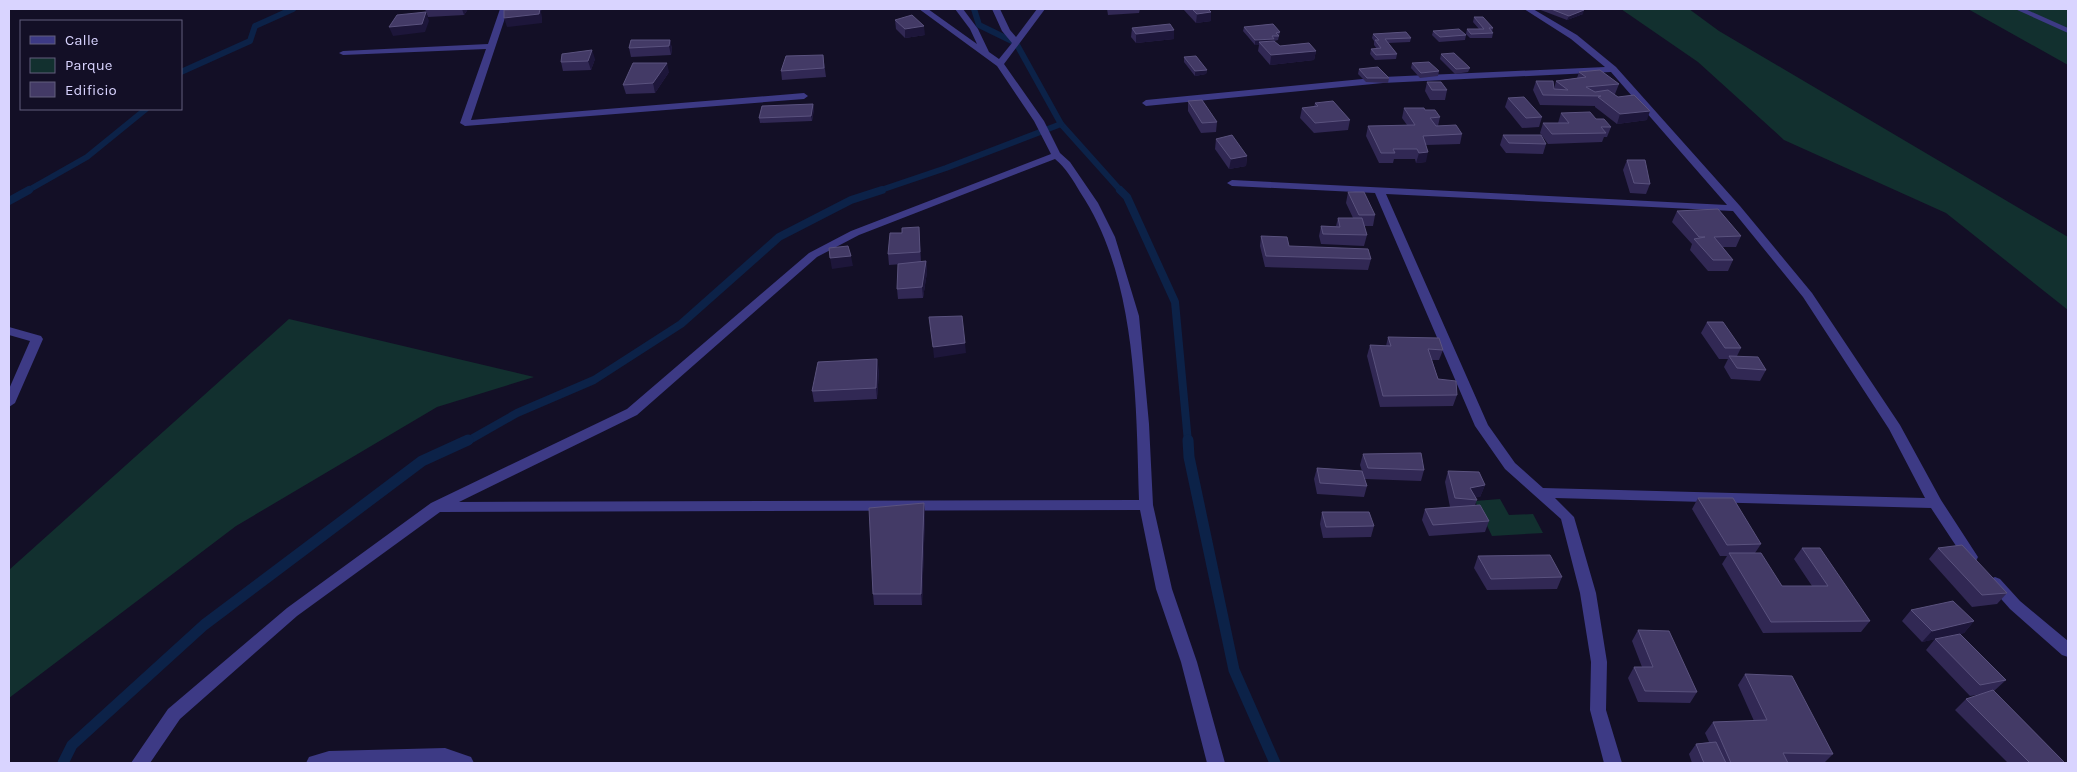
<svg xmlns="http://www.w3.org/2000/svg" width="2077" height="772" font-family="Karla,sans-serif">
<rect width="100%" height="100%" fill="#130f26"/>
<g fill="#12302f">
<polygon points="1621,9 1689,9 1719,31 2068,237 2068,310 1946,213 1784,140 1698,62"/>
<polygon points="1968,9 2068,9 2068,65"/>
<polygon points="289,319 534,377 437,407 236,526 9,698 9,570"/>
<polygon points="1500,499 1509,515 1533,514 1543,533 1492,536 1475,501"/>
</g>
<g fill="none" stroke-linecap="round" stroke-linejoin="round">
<g stroke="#0c2248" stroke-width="6">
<polyline points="181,72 250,41 255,26 293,9"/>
<polyline points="1061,124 1121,191"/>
<polyline points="27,191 87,157 146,109"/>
<polyline points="878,191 946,168 1061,124 1016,43 979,25 974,9"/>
</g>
<g stroke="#0c2248" stroke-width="8">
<polyline points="1120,190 1127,197 1175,302 1188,442"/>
<polyline points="9,201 29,190"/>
<polyline points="466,442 517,413 594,380 681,324 779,237 851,200 882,190"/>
</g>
<g stroke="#0c2248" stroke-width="11">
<polyline points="1188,440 1189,457 1234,670 1275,763"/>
<polyline points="63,763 72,745 204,625 422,461 468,440"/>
</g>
<g fill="#3d3a85" fill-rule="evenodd">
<polygon points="500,9 508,9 471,120 804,93 808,96 804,99 465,126 460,123 486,49 343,55 339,53 343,51 488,44"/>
<path d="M 919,9 L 928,9 L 977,44 L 970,29 L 955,9 L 963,9 L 978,29 L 989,52 L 999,59 L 1012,43 L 1002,31 L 992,9 L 1000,9 L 1010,30 L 1016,37 L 1037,9 L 1045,9 L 1004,64 L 1044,121 L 1060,153 L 1070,162 L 1098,203 L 1115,237 L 1139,316 L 1149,424 L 1153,505 L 1172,589 L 1197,662 L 1225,763 L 1207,763 L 1181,662 L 1156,589 L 1140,510 L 440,512 L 297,616 L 180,719 L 150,763 L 131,763 L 168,709 L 287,608 L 431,503 L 627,409 L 809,253 L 851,231 L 1051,154 L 1034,121 L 997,66 ZM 1055,159 C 1066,168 1073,180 1080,192 C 1137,277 1136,400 1139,500 L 459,502 L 637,415 L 817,257 L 859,235 Z"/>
<path d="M 1524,9 L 1533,9 L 1577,35 L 1616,67 L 1740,206 L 1812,293 L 1900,425 L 1941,500 L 1978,557 L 1976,561 L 1971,563 L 1966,561 L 1931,508 L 1555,498 L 1574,517 L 1596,593 L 1607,662 L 1606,710 L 1622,763 L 1604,763 L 1590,710 L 1591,662 L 1580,593 L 1561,519 L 1505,469 L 1475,426 L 1375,193 L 1232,186 L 1227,183 L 1232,180 L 1727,205 L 1611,72 L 1383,83 L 1146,106 L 1142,103 L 1146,100 L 1383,77 L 1605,67 L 1571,39 ZM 1386,194 L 1733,211 L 1803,297 L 1889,429 L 1925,498 L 1543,488 L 1515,463 L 1488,425 Z"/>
<polygon points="2015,9 2025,9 2068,28 2068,33"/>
<polygon points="9,327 41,336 43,339 15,403 9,407 9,389 30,341 9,335"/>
<polygon points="1995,577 2000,579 2020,601 2068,641 2068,657 2062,655 2010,609 1987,583 1990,579"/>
<polygon points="445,748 471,757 474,763 306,763 309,757 329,751"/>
</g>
</g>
<g fill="#312854">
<polygon points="425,9 468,9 464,15 428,17"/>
<polygon points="1107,9 1140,9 1139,13 1108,15"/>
<polygon points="1183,9 1208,9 1211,12 1211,21 1196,23"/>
<polygon points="1538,9 1582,9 1583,14 1567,20"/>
<polygon points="1474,17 1493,28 1492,32 1493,33 1492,38 1470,38 1466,34 1467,29 1479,29 1473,22"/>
<polygon points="895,20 925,35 905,38 896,29"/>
<polygon points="1244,27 1280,32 1278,40 1274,41 1280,46 1316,51 1314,60 1270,65 1258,51 1259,45 1255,45 1243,31"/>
<polygon points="1132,28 1174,39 1136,43 1131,37"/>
<polygon points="1433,31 1466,35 1465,40 1439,42 1432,35"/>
<polygon points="1373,34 1411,38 1410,42 1388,43 1397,54 1396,59 1375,60 1370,54 1371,49 1377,49 1374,45 1374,41 1372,38"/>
<polygon points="670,40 672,49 671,55 631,57 629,48"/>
<polygon points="1441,54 1470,68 1468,72 1455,74 1440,59"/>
<polygon points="823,55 826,77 782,80 781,71"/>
<polygon points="1184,57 1207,70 1206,74 1195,76 1184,62"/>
<polygon points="595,59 591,70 563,71 561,62"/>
<polygon points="1412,63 1439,71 1438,76 1420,78 1411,68"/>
<polygon points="1359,69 1389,78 1388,83 1366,82 1358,74"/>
<polygon points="669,72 655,93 626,94 623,85"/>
<polygon points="1579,72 1619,84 1615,94 1613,94 1647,120 1617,124 1595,107 1595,106 1540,105 1533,90 1536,81 1554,89 1556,81 1577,78"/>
<polygon points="1427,82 1447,90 1445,100 1430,100 1425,91"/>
<polygon points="1508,98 1542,117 1539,127 1522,128 1505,107"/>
<polygon points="1188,101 1217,122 1216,132 1201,133 1188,111"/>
<polygon points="1315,103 1350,120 1348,130 1314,133 1300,118 1302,108 1314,107"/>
<polygon points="813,104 814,109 812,121 760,123 759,118"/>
<polygon points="1404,108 1425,110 1440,117 1438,126 1462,134 1460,144 1426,145 1426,162 1416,163 1415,159 1394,159 1393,163 1379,163 1366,136 1368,126 1407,125 1402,118"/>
<polygon points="1561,113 1596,119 1611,127 1607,137 1604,137 1602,142 1548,144 1540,133 1543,123 1558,123"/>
<polygon points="1503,135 1546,144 1543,154 1506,153 1500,145"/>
<polygon points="1216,139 1247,156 1246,166 1229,169 1215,149"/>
<polygon points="1627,160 1650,184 1646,194 1630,193 1623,170"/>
<polygon points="1348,192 1375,215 1373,226 1364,226 1367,235 1364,246 1321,244 1319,236 1321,226 1336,226 1338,218 1353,218 1346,203"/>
<polygon points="1677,211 1741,236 1736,247 1723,247 1733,260 1728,271 1708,271 1690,250 1692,244 1672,222"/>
<polygon points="919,227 921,262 926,261 927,272 923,298 898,299 897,289 902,264 889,265 888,254 902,233"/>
<polygon points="1261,236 1289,246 1371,259 1368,270 1265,267 1260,246"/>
<polygon points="1707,322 1741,348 1737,356 1766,370 1760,381 1731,379 1724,367 1728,359 1719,359 1701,333"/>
<polygon points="1388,337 1443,350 1439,360 1432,360 1438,379 1457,395 1453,406 1380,407 1367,356 1370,345 1386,346"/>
<polygon points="879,370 877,399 814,402 812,391"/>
<polygon points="1363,454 1424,470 1421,481 1365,479 1367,486 1364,497 1317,494 1314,479 1317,468 1362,471 1360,465"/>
<polygon points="1448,471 1485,485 1480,497 1475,497 1477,500 1475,505 1489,521 1485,532 1429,536 1422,520 1425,509 1450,507 1445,482"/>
<polygon points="1698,498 1761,544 1755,553 1782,586 1812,586 1794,559 1802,548 1870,621 1861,632 1763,633 1722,564 1727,556 1720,556 1692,509"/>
<polygon points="1322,512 1374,526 1371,537 1323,538 1320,524"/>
<polygon points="925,514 922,605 874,605 873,594"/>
<polygon points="1938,548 2007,593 1997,604 1972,607 1929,559"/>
<polygon points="1478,556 1562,577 1557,589 1487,590 1474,568"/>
<polygon points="1911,610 1974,621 1964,633 1944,637 2006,680 1994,691 2065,763 2008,763 1955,710 1966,699 1982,694 1970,696 1926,650 1935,639 1922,642 1902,621"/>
<polygon points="1638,630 1697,692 1690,703 1638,702 1628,678 1634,667 1642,667 1632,641"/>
<polygon points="1745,674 1833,754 1824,763 1692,763 1689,754 1696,744 1709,742 1705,733 1713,722 1754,721 1738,685"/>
</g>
<g fill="#1d163a">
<polygon points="462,9 468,9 464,15"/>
<polygon points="508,9 542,9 541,12 542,17 542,23 507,27 504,18 510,15"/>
<polygon points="1584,10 1583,14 1567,20 1569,16"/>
<polygon points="426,12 429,21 425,32 393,36 389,27"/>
<polygon points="1211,12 1211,21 1196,23 1197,14"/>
<polygon points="924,26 925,35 905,38 905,29"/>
<polygon points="1174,30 1174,39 1136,43 1136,34"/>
<polygon points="1274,39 1274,43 1259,42 1259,45 1255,45 1255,40"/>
<polygon points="670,40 672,49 671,55 669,46"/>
<polygon points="592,50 595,59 591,70 588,61"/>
<polygon points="1316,51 1314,60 1270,65 1271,55"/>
<polygon points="667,63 669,72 655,93 653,83"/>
<polygon points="1207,70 1206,74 1195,76 1195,71"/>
<polygon points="813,104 814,109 812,121 811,116"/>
<polygon points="1650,111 1647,120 1617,124 1620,114"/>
<polygon points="1428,152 1426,162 1416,163 1419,153"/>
<polygon points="1247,156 1246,166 1229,169 1231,159"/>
<polygon points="851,256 853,266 832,269 830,258"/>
<polygon points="926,261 927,272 923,298 922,287"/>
<polygon points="965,343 966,353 934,358 933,347"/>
<polygon points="877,359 879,370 877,399 876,388"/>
<polygon points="1485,485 1480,497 1466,499 1470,488"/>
<polygon points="924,503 925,514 922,605 921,594"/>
<polygon points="1974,621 1964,633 1922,642 1932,631"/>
</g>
<g fill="#433a66" stroke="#5a527e">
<polygon points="540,9 539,14 504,18 504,10"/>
<polygon points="1192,9 1208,9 1211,12 1197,14"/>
<polygon points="1551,9 1582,9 1584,10 1569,16"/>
<polygon points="426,12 422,24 389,27 397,15"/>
<polygon points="912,15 924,26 905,29 895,20"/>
<polygon points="1474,17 1483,17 1493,28 1489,28 1493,33 1471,34 1467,29 1484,29"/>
<polygon points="1170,24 1174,30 1136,34 1132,28"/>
<polygon points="1273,24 1280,32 1276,33 1279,36 1272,36 1274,39 1255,40 1244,27"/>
<polygon points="1459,29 1466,35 1440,37 1433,31"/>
<polygon points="1406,32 1411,38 1385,39 1397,54 1376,55 1371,49 1381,48 1375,40 1379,40 1373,34"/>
<polygon points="631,40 670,40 669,46 629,48"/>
<polygon points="1274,41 1280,46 1309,43 1316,51 1271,55 1259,42"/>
<polygon points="592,50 588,61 561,62 562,54"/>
<polygon points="1454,53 1470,68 1456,69 1441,54"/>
<polygon points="823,55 824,68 781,71 786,56"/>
<polygon points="1196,56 1207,70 1195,71 1184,57"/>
<polygon points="1429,62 1439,71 1421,73 1412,63"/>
<polygon points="633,63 667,63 653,83 623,85"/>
<polygon points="1378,67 1389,78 1367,78 1359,69"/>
<polygon points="1600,70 1619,84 1586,87 1595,92 1608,90 1618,97 1634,95 1650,111 1620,114 1598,97 1601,96 1543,95 1536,81 1553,81 1554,89 1568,90 1556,81 1586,77 1579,72"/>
<polygon points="1427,82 1441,82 1447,90 1432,90"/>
<polygon points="1524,97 1542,117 1526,118 1508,98"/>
<polygon points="1202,100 1217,122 1202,123 1188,101"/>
<polygon points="1333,101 1350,120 1315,123 1302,108 1318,106 1315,103"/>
<polygon points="813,104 811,116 759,118 762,106"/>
<polygon points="1404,108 1424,108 1425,110 1435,110 1440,117 1430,118 1436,126 1456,125 1462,134 1423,136 1428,152 1419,153 1417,149 1393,149 1395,153 1381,153 1368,126 1415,125"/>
<polygon points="1590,112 1596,119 1604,119 1611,127 1601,127 1606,133 1552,134 1543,123 1569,123 1561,113"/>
<polygon points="1232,135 1247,156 1231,159 1216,139"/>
<polygon points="1503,135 1541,135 1546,144 1509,143"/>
<polygon points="1627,160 1645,160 1650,184 1634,183"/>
<polygon points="1348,192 1364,192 1375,215 1359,215"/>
<polygon points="1718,209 1741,236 1714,237 1733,260 1713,260 1694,239 1705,237 1699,237 1677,211"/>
<polygon points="1338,218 1362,218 1367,235 1323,234 1321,226 1340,227"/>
<polygon points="919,227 920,252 888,254 890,233 902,233 902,228"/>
<polygon points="1261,236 1287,237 1289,246 1368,249 1371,259 1266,256"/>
<polygon points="848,246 851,256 830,258 829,248"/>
<polygon points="926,261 922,287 897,289 898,264"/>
<polygon points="962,316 965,343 933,347 929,317"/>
<polygon points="1707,322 1723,322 1741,348 1725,348"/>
<polygon points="1388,337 1439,338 1443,350 1428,349 1438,379 1456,381 1457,395 1383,396 1370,345 1391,346"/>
<polygon points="1729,356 1758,357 1766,370 1737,368"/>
<polygon points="877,359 876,388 812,391 818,362"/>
<polygon points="1421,453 1424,470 1368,468 1363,454"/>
<polygon points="1317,468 1362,471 1367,486 1320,483"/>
<polygon points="1448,471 1479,472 1485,485 1470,488 1477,500 1455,498"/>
<polygon points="1698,498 1733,498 1761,544 1727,545"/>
<polygon points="924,503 921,594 873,594 869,508"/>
<polygon points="1480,505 1489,521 1433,525 1425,509"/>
<polygon points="1322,512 1369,512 1374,526 1326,527"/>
<polygon points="1962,545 2007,593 1982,595 1938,548"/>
<polygon points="1802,548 1820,548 1870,621 1771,622 1729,553 1761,553 1782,586 1828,586"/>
<polygon points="1550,555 1562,577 1491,579 1478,556"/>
<polygon points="1953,601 1974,621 1932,631 1911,610"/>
<polygon points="1638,630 1669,631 1697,692 1645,691 1634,667 1653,667"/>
<polygon points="1960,634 2006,680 1980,685 1935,639"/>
<polygon points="1745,674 1792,676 1833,754 1783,753 1788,763 1731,763 1713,722 1767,720"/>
<polygon points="1993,690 2065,763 2030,763 1966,699"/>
<polygon points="1716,742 1726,763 1704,763 1696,744"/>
</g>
<rect width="2077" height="772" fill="none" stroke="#d9d4ff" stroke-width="20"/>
<rect x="20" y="20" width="162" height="90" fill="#130f26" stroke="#625e7d"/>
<rect x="30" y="36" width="25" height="8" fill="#3d3a85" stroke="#625e7d"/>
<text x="65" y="45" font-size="15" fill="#d9d4ff">Calle</text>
<rect x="30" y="58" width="25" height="15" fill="#12302f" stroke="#625e7d"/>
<text x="65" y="70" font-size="15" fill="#d9d4ff">Parque</text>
<rect x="30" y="82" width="25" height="15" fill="#433a66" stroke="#625e7d"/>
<text x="65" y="95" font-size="15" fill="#d9d4ff">Edificio</text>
</svg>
